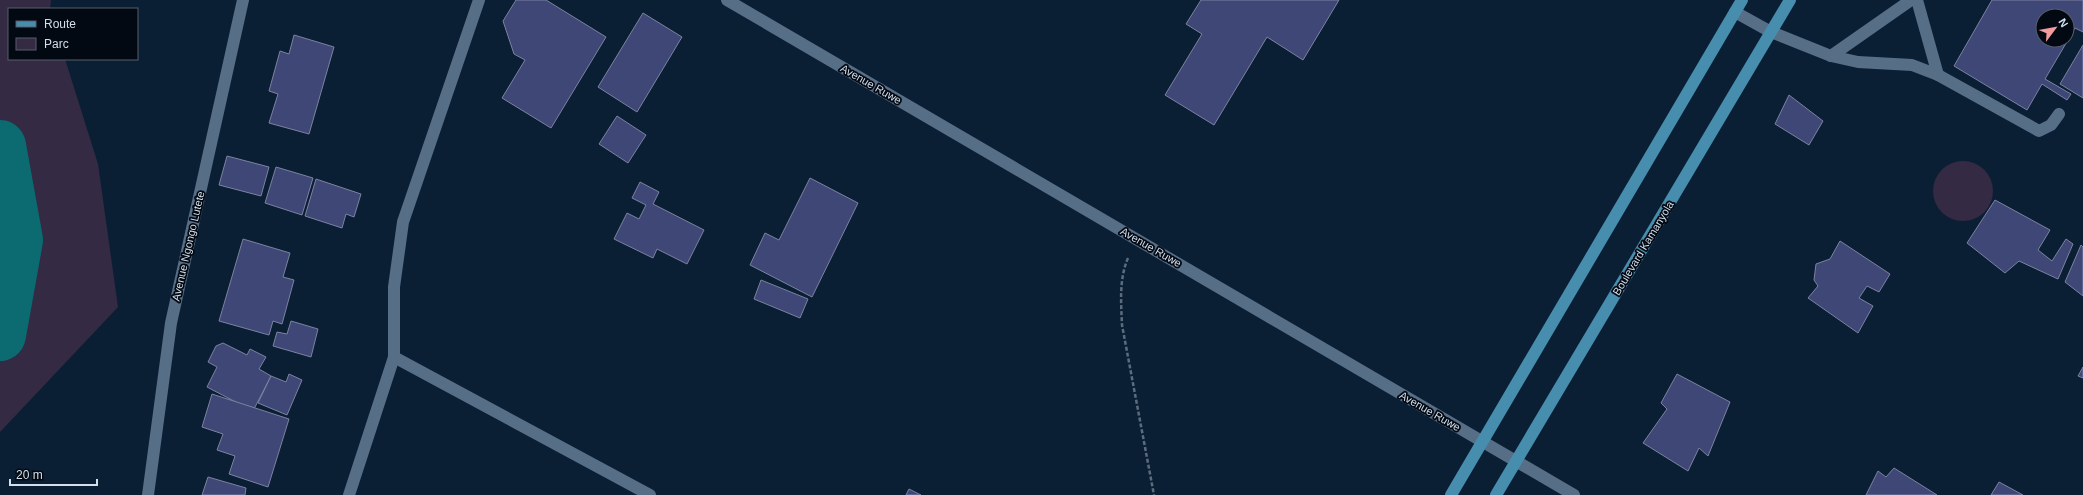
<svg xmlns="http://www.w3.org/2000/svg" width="2083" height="495" font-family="Arial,sans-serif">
<rect width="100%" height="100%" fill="#0b1f34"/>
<g fill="#342a44">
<polygon points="0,0 51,0 50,9 9,9 9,59 65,59 98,164 118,307 0,432"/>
<circle cx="1963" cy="191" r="30"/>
</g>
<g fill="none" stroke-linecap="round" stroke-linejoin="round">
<polyline stroke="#0c6b70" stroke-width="52" points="0,146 17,240 0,335"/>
</g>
<g fill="#3f4776" stroke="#7c82a1" fill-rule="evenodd">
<polygon points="516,0 546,0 606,37 551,128 502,98 525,60 514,54 503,21"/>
<polygon points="1201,0 1339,0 1303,60 1267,37 1214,125 1165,95 1202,34 1186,24"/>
<path d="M 1992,0 L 2083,0 L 2083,32 L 2075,28 L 2045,79 L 2071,94 L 2067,100 L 2042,84 L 2027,110 L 1954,66 ZM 2043,16 L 2067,16 L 2067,40 L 2043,40 Z"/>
<polygon points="643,13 682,37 637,112 598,87"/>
<polygon points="294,35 334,47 309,134 269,123 278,94 269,91 280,51 289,54"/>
<polygon points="2083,45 2083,98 2060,84"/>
<polygon points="1789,95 1823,121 1809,145 1775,124"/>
<polygon points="617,116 646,135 628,163 599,144"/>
<polygon points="227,156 269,167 261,196 219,185"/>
<polygon points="276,167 313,178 302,215 265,203"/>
<polygon points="810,178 858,203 812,297 750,265 765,233 779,240"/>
<polygon points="316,179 361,194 354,217 346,214 342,228 305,216"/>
<polygon points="640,182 659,192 653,204 704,230 687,264 657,249 653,258 614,239 627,213 639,219 646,205 632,198"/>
<polygon points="1995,200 2050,230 2038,250 2052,261 2066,239 2073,244 2058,279 2019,261 2005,273 1967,243"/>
<polygon points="243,239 290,253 283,277 294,280 282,324 273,321 269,335 219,321"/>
<polygon points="1840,241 1890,274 1879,292 1867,286 1859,298 1873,306 1858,333 1808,298 1818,286 1814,280 1816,264 1830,259"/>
<polygon points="2081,245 2083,247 2083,296 2065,282"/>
<polygon points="761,280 808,299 800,318 754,299"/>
<polygon points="291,321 318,329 311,357 273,346 277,332 287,334"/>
<polygon points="223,343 247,355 250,349 266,357 259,369 271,376 253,411 207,387 217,367 208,362 216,346"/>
<polygon points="2083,367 2083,378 2078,376"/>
<polygon points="289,374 302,380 287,415 258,403 271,376 286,382"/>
<polygon points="1677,374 1730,402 1708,456 1699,448 1688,471 1643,443 1667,409 1661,403"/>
<polygon points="212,394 289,419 268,487 229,474 235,456 217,450 223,434 202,427"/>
<polygon points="1894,468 1937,495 1866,495 1878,471 1886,477"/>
<polygon points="208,477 246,488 245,495 202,495"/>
<polygon points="1999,482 2023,495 1991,495"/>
<polygon points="909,489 921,495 906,495"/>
</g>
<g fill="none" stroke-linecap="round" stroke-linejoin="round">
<path stroke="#5b6c7e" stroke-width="2.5" stroke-dasharray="4 2" stroke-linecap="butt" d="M 1128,258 C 1119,279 1121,302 1122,325 L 1154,495"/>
<g stroke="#576e87" stroke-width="12">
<polyline points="727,0 1574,495"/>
<polyline points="1917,0 1938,75"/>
<polyline points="1735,12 1771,32 1831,56 1858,62 1912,65 1938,75 2039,131 2051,125 2059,114"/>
<polyline points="1831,56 1911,0"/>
<polyline points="394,357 650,495"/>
<polyline points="148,495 171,323 243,0"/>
<polyline points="349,495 394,357 394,287 403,222 479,0"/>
</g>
<g stroke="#478dad" stroke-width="12">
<polyline points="1451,495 1742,0"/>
<polyline points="1496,495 1790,0"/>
</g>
</g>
<g text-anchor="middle" stroke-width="3.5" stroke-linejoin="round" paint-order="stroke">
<g font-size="11" fill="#d2dfed" stroke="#030912">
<text transform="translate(871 84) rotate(30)" y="4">Avenue Ruwe</text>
<text transform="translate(188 246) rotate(-77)" y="4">Avenue Ngongo Lutete</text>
<text transform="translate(1151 247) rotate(30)" y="4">Avenue Ruwe</text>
<text transform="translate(1643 248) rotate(-59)" y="4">Boulevard Kamanyola</text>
<text transform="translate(1430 411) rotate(30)" y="4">Avenue Ruwe</text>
</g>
</g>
<rect x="8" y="8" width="130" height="52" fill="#030912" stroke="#565f6a"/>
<rect x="16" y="21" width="20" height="6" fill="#478dad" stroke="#565f6a"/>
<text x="44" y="28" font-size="12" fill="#d2dfed">Route</text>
<rect x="16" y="38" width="20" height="12" fill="#342a44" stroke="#565f6a"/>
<text x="44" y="48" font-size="12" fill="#d2dfed">Parc</text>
<g transform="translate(2055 28) rotate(58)"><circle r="19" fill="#030912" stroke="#565f6a"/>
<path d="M0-3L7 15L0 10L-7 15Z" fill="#f49a9f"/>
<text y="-6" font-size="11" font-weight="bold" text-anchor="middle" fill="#d2dfed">N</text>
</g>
<path d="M10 479v6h87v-6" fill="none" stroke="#d2dfed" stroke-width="2"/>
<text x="16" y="479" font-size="12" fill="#d2dfed" stroke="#030912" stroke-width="3" paint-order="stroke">20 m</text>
</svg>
